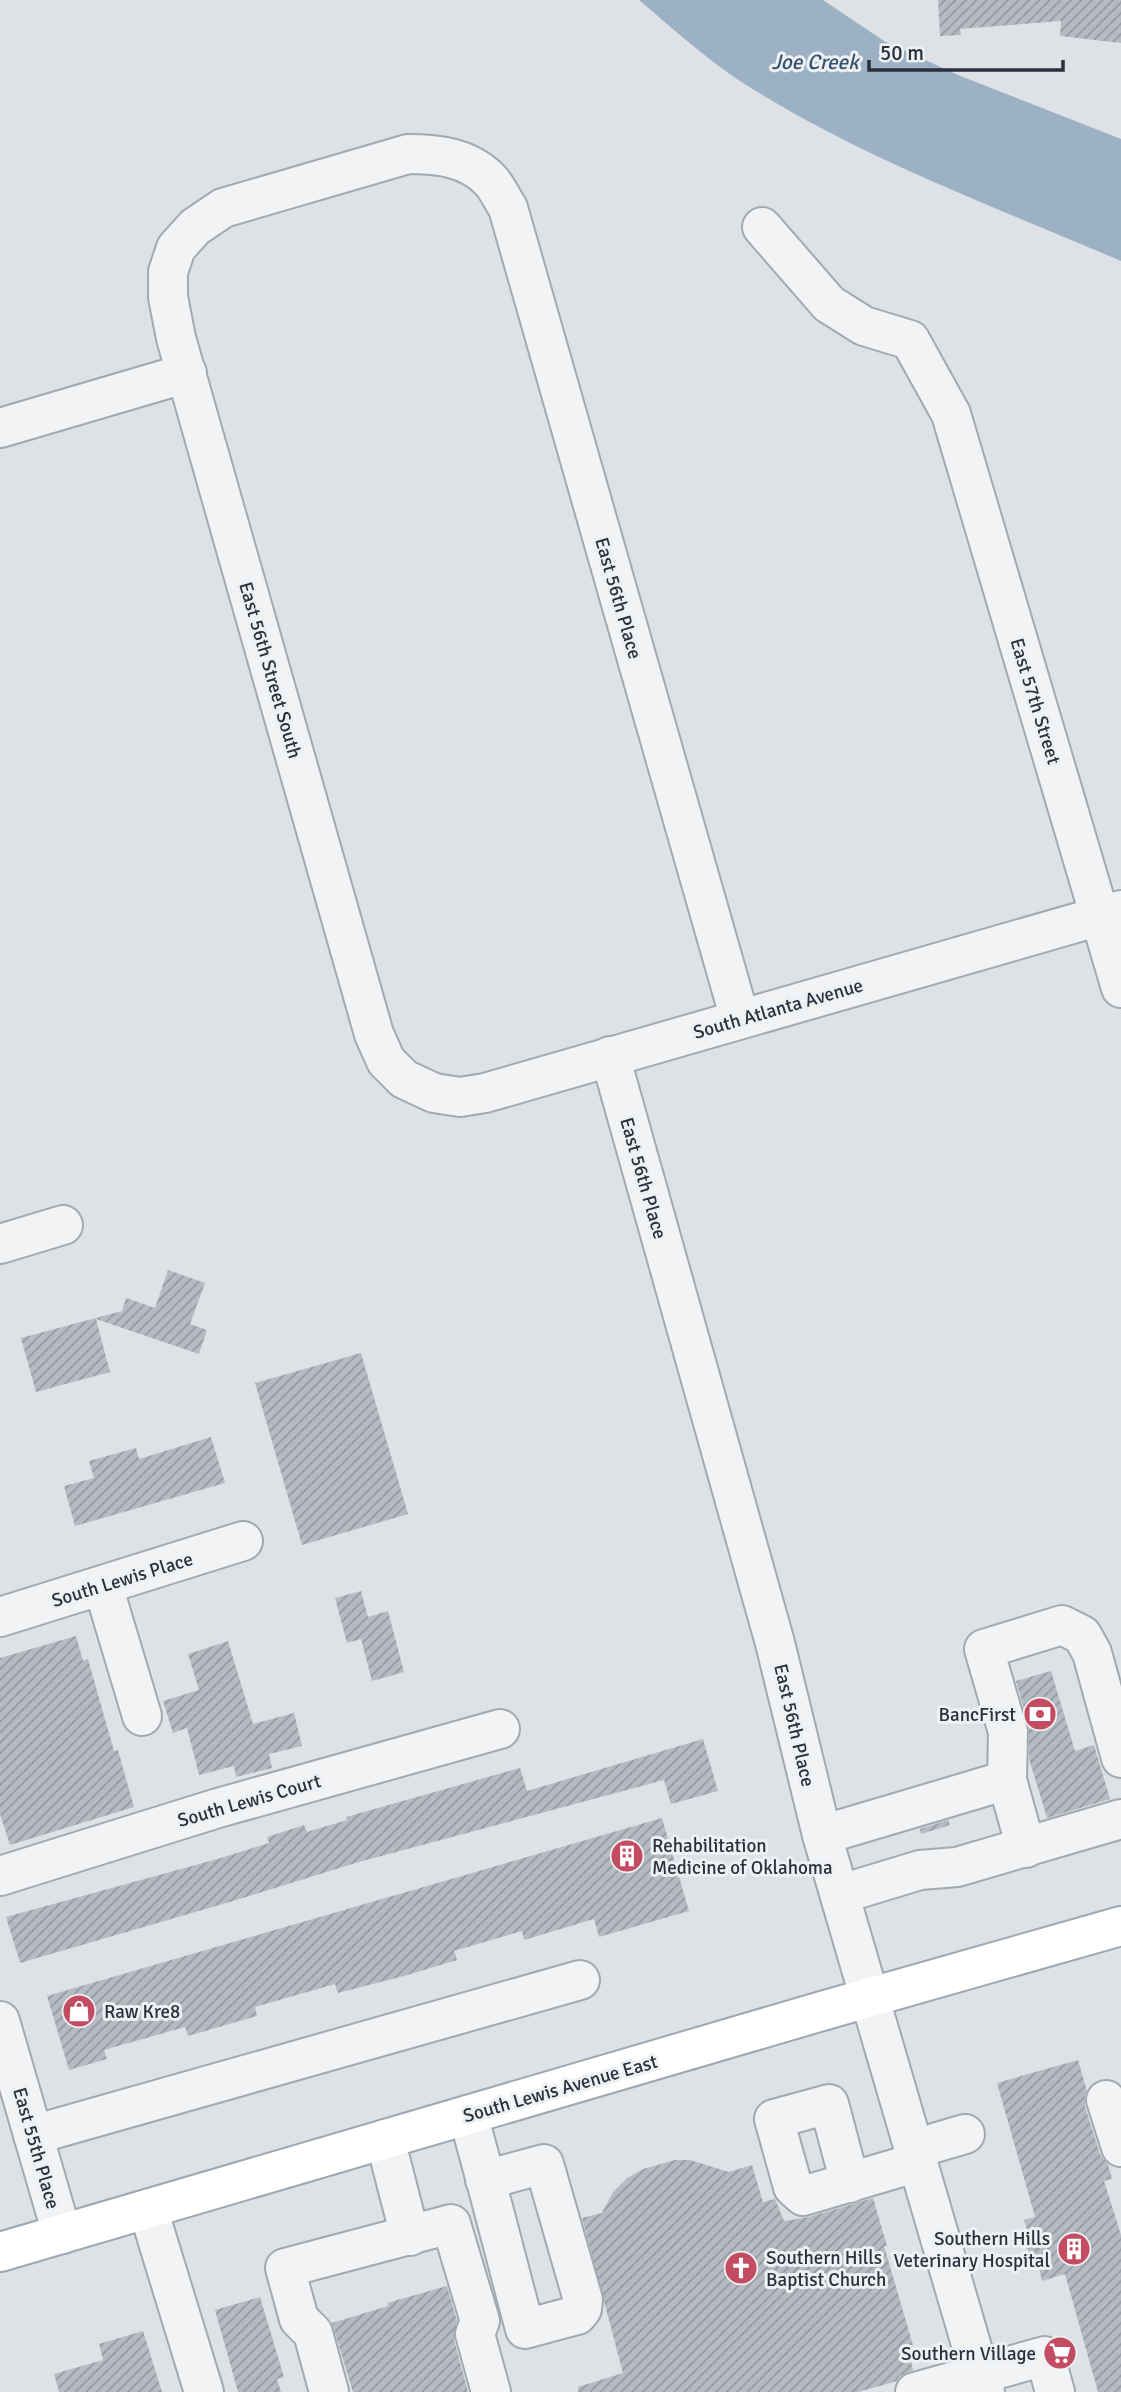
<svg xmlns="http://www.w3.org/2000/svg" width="1121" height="2392" font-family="Signika,sans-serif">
<defs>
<pattern id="building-hatch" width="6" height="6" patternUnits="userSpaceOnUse" patternTransform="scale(1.75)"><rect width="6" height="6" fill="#b6bbc3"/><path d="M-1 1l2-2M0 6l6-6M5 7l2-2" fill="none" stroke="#9499a0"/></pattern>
</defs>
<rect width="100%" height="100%" fill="#dee2e7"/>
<path fill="#9cb1c4" d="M 639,0 L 823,0 L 884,41 L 958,75 L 1121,139 L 1121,261 C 993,206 861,158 743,83 C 706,59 672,28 639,0 Z"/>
<g fill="url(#building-hatch)">
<polygon points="938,0 1121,0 1121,43 1060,36 1061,21 960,29 961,35 940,36"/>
<polygon points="168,1270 205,1283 190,1324 207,1330 199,1354 96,1319 110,1372 36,1392 21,1338 122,1311 126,1298 155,1308"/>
<polygon points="361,1353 408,1514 302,1545 255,1383"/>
<polygon points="211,1437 225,1483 75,1526 64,1486 94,1478 89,1461 136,1448 139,1459"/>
<polygon points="361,1591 368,1617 388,1611 404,1672 372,1681 361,1639 347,1643 335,1598"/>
<polygon points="76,1636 83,1661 88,1659 114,1751 118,1750 134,1807 10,1845 0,1814 0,1658"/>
<polygon points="228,1641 253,1724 294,1713 302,1746 269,1754 272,1768 236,1777 234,1766 199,1775 187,1728 173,1733 163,1701 199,1690 188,1654"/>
<polygon points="1051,1671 1075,1751 1094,1745 1110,1799 1047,1818 1029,1759 1029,1726 1016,1681"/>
<polygon points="703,1739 718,1791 671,1804 664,1780 359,1862 233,1901 20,1963 6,1917 221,1858 269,1843 267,1837 304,1825 307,1832 347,1820 346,1817 520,1768 527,1791"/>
<polygon points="662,1818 689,1911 599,1937 594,1919 524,1940 522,1931 454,1951 457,1960 404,1976 338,1993 335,1984 255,2007 257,2016 188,2036 185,2027 104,2050 107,2059 69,2070 47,1996"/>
<polygon points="948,1820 950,1825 921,1834 920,1829"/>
<polygon points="1078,2060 1087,2091 1085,2096 1085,2107 1100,2154 1108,2164 1112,2179 1104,2181 1121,2235 1121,2392 1098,2392 1065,2274 1042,2281 1039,2268 1034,2269 1025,2241 1030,2239 1024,2220 1035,2217 997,2083"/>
<polygon points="675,2160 690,2160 729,2172 752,2165 763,2202 775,2199 784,2221 809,2217 873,2198 887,2246 884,2246 915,2352 909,2354 913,2370 900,2376 897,2381 858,2392 578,2392 578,2387 623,2373 582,2218 602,2213 613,2192 627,2178 643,2169"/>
<polygon points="447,2286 457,2321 454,2340 468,2392 353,2392 332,2323 388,2306 387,2303"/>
<polygon points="260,2297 284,2377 277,2379 281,2392 238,2392 215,2310"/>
<polygon points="143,2331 162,2392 59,2392 54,2374 103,2360 99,2344"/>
</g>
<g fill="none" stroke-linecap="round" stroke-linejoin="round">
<defs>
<g id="minor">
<polyline points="762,227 829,304 864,326 910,340 951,414 1121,988"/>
<polyline points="0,428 187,373"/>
<path d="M 740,1019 L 508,208 C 502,199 497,187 490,180 C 468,157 437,154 408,154 L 223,208 L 195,227 L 176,248 L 168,272 L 168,297 L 176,338 L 374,1034 L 386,1061 L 404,1079 L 434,1093 L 460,1097 L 485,1093 L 1121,910"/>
<polyline points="610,1056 775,1643 822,1835 985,2392"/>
<polyline points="0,1244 63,1225"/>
<polyline points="103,1586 142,1716"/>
<polyline points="0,1617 243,1541"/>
<polyline points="822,1835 1007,1780"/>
<polyline points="1026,1848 1007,1780 1008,1732 984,1649 1062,1625 1082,1635 1092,1653 1121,1758"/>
<polyline points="0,1876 218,1808 500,1729"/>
<polyline points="841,1894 920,1870 957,1867 1121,1819"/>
<polyline points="0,2021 62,2234"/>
<polyline points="1106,2100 1121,2147"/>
<path d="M 468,2115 C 488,2186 506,2258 525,2329 L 577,2315 L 582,2309 L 583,2300 L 544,2164 L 485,2180"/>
<polyline points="33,2135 580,1980"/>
<polyline points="385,2139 410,2236"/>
<polyline points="914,2149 965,2134"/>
<polyline points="850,2183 829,2104 774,2119 793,2187 803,2196 918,2162"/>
<polyline points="148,2209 204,2392"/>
<polyline points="329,2392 313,2333 299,2319 285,2268 451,2224 480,2321 475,2334 491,2392"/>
<polyline points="915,2392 1045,2356 1055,2392"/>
</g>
<polyline id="major" points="0,2252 822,2011 1121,1926"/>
</defs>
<use href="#minor" stroke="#a4a9b0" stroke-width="42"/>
<use href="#major" stroke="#9fa7b1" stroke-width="42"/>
<use href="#minor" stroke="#f1f3f5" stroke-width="38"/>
<use href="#major" stroke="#fff" stroke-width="38"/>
</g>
<defs>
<symbol id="bank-disc" viewBox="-11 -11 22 22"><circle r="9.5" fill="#c34c63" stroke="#eef1f4"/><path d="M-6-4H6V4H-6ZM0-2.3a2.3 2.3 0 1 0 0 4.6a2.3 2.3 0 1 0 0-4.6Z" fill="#fff"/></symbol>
<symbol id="building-disc" viewBox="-11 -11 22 22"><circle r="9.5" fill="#c34c63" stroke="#eef1f4"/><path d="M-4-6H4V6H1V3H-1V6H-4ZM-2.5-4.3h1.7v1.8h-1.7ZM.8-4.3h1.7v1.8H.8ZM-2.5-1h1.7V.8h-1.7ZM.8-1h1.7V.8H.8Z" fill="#fff"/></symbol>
<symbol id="shop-disc" viewBox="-11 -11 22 22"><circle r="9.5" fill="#c34c63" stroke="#eef1f4"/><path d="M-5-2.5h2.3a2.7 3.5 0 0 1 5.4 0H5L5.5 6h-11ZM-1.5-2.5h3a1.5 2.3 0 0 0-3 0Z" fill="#fff"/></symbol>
<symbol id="church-disc" viewBox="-11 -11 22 22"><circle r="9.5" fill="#c34c63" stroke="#eef1f4"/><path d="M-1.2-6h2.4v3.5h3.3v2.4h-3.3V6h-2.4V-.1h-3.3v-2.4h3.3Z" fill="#fff"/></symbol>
<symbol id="supermarket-disc" viewBox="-11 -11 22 22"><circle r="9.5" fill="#c34c63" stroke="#eef1f4"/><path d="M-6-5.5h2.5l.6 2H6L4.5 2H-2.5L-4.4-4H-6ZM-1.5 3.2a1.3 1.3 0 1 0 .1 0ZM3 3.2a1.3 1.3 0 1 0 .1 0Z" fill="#fff"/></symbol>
</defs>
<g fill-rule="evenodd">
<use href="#bank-disc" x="1021" y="1695" width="38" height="38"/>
<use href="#building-disc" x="608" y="1837" width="38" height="38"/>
<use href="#shop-disc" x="60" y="1992" width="38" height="38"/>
<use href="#building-disc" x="1055" y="2230" width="38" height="38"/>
<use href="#church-disc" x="722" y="2249" width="38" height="38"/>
<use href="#supermarket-disc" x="1041" y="2334" width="38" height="38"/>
</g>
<g text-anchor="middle" stroke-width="6" stroke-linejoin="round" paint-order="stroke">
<g font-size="19" fill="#29313c" stroke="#eef1f4">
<text transform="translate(619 598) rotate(74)" y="7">East 56th Place</text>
<text transform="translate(271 670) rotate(74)" y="7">East 56th Street South</text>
<text transform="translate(1036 701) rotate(73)" y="7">East 57th Street</text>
<text transform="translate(778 1008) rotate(-16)" y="7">South Atlanta Avenue</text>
<text transform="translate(644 1178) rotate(74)" y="7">East 56th Place</text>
<text transform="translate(122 1579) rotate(-17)" y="7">South Lewis Place</text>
<text transform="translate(795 1725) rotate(77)" y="7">East 56th Place</text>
<text transform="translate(249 1800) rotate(-16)" y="7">South Lewis Court</text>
<text transform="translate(560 2088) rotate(-16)" y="7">South Lewis Avenue East</text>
<text transform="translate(37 2148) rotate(74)" y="7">East 55th Place</text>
</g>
<g font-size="19" fill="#29313c" stroke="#eef1f4" text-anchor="end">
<text x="1016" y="1721">BancFirst</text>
<text x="652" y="1852" text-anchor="start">Rehabilitation<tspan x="652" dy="22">Medicine of Oklahoma</tspan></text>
<text x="104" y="2018" text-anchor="start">Raw Kre8</text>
<text x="1050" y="2245">Southern Hills<tspan x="1050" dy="22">Veterinary Hospital</tspan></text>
<text x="766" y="2264" text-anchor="start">Southern Hills<tspan x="766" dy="22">Baptist Church</tspan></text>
<text x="1036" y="2360">Southern Village</text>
</g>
<g font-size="21" font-style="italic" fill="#36516d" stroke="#eef1f4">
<text x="815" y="69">Joe Creek</text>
</g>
</g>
<path d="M869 60v10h194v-10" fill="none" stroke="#29313c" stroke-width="3.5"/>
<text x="880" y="60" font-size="21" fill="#29313c" stroke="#eef1f4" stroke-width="5" paint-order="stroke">50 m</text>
</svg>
